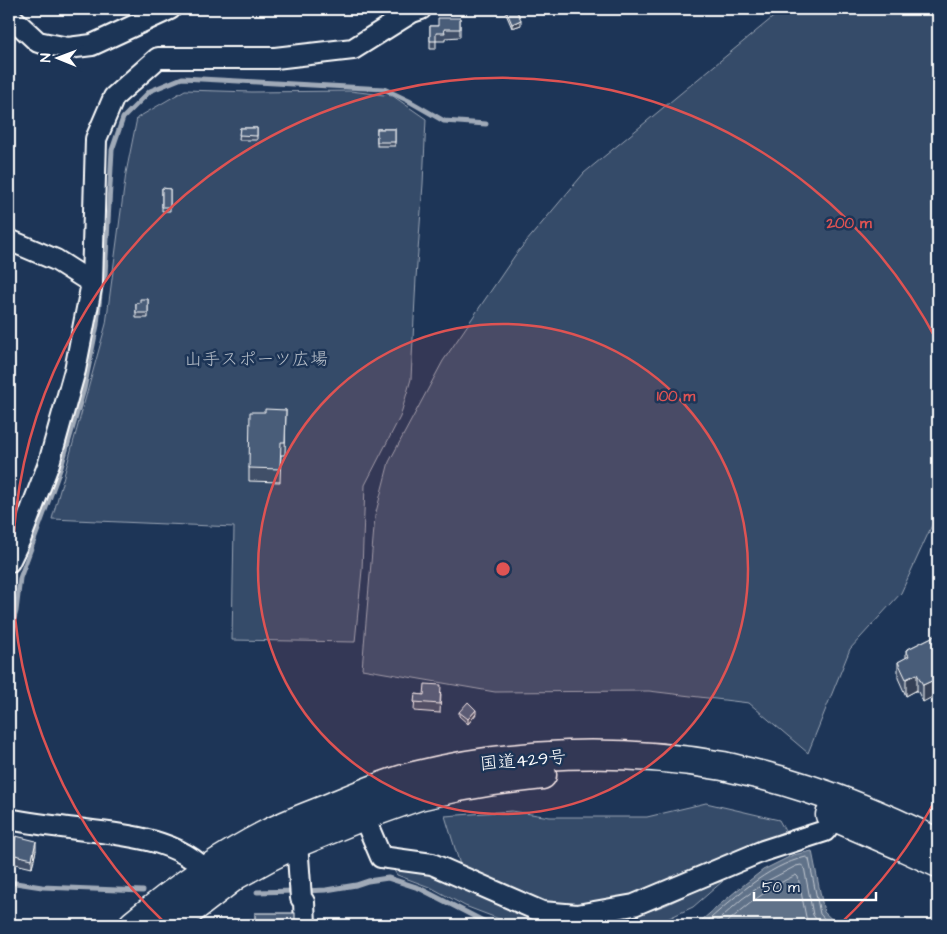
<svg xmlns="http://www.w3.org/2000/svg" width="947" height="934" font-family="'Architects Daughter','Klee One',sans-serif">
<rect width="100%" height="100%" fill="#1d3557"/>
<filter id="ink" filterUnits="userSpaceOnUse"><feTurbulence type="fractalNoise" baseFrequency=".02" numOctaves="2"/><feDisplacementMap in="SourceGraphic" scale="10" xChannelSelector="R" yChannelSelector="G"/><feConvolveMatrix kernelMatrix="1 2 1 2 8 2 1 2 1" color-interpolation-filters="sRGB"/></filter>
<g filter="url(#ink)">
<g fill="#364b69" stroke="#9aa5b4">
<polygon points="783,9 938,9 938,512 901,593 850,649 808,753 749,703 649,691 495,692 362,669 375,516 389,462 443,361 516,254 584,173"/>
<polygon points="185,90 252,92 350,91 393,96 426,119 423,184 416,278 411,379 400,417 365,485 362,570 355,642 232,640 234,527 52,519 106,324 126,173 137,118"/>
<polygon points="706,803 779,820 785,831 618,902 580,908 543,903 461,868 445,816 512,811 550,817 647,817"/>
<polygon points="398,868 419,872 457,883 496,903 542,920 581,923 626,919 666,905 706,886 723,881 693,907 654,925 515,925 465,906 432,888 397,875 393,869"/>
</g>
<polygon fill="#617289" stroke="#a0aab8" points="812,851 824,912 838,925 696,925 736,891 763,870 793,855"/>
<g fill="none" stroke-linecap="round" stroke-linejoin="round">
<g stroke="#c0c7d0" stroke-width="1">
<path d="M 703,925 C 733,899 766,866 806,857 L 809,859 L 820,914 L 830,925"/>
<polyline points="713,925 742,899 769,880 796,866 801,865 804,867 813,915 816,919 821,925"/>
<path d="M 724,925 C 746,906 769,887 796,875 L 798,877 L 806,917 L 811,925"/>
</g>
<g stroke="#a0aab8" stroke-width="5">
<polyline points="9,637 16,611 20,578 61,467 84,389 97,325 101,284 105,275 112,150 123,118 150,91 182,78 384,89 409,101 444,121 486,124"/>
<polyline points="9,882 42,887 143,891"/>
<polyline points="304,891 326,890 356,885 368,881 388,878 419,888 491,925"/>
<polyline points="257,892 295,891"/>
</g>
<defs>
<g id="street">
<polyline points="9,13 11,17 38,42 68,48 92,45 170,9"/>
<polyline points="9,240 56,260 92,283"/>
<polyline points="9,562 21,537 49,463 75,370 92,283 96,139 114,97 158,58 275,58 353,49 412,12 421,9"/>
<polyline points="358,803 381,857 432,864 542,912 577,915 634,905 763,851 825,831 835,817 840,804"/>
<path d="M 9,819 C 34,824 60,827 85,830 C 132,836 185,840 214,880"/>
<polyline points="293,832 297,843 301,898 304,902 305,925"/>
</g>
<g id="highway">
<polyline points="830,815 899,845 938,863"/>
<path d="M 133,925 C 175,890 220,858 269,833 C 289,823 312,815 333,806 C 359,795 386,783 414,776 C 514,751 621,748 723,766 C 737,769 751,773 765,776 C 826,792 882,815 938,843"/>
<polyline points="171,925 236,875 267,858 297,843 363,816 419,796 459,787 493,781 542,775"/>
</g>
</defs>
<use href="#street" stroke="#fff" stroke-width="24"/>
<use href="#highway" stroke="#fff" stroke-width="31"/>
<use href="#street" stroke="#1d3557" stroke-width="20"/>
<use href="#highway" stroke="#1d3557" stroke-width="28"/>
</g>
<g fill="#405068" stroke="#fff">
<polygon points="483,9 507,9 521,25 512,28 506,14 506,10 483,12"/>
<polygon points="460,18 460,37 445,38 445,41 436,41 436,49 430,49 430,26 438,26"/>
<polygon points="240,128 257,128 257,140 239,140"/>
<rect x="377" y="129" width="18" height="17"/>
<polygon points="162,188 170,189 170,211 162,211"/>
<polygon points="148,299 148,318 136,318 136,303 140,303"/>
<polygon points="286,410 285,455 281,455 280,482 249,481 249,468 265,412"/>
<polygon points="938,634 923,702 917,690 906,696 898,678 898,662 906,658 906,650"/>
<polygon points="415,694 424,695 441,694 440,713 414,711"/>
<polygon points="459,712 476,714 468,724 459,716"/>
<polygon points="36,850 32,868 11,863 11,854"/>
</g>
<g fill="#344155" stroke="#fff">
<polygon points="521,20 521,25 512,28 512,24"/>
<polygon points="917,674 917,690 906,696 906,679"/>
<polygon points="938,678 938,694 923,702 923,685"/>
<polygon points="476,710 476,714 468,724 468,719"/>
<polygon points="36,841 36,850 32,868 32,859"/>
</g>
<g fill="#4a5d79" stroke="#fff">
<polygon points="509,9 516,9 521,20 512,24 506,10"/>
<polygon points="438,18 460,18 460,29 444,29 445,33 436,33 436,41 430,41 430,26 438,26"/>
<polygon points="240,128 257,128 257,136 239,135"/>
<rect x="377" y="129" width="18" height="13"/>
<polygon points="162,188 170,189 170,207 162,207"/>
<polygon points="140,299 148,299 148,313 136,313 136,303 140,303"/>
<polygon points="265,409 286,410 285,442 281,442 280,469 249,468 250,412 265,412"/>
<polygon points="938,634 938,678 923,685 917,674 906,679 898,662 909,656 906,650"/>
<polygon points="425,684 441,685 440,704 414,702 415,694 424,695"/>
<polygon points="468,702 476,710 468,719 459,712"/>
<polygon points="16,836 36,841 32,859 11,854"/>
<rect x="255" y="913" width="40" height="12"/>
</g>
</g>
<circle cx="503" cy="569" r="245" fill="#de5353" fill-opacity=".12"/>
<g fill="none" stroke="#de5353" stroke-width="2.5">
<circle cx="503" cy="569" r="245"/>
<path d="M938 795A490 490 0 0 1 840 924M166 924A490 490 0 1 1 938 343"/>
</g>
<g text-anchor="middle" stroke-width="5" stroke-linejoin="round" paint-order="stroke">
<g font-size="18" fill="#b9c0ca" stroke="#1d3557">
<text x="256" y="365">山手スポーツ広場</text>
</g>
<g font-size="18" fill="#fff" stroke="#1d3557">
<text transform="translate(523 760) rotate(-5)" y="6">国道429号</text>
</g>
</g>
<circle cx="503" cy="569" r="8" fill="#de5353" stroke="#1d3557" stroke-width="2.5"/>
<g font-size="15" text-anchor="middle" font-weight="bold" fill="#de5353" stroke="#1d3557" stroke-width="5" stroke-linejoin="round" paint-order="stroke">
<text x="849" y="228">200 m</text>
<text x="676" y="401">100 m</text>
</g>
<rect width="947" height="934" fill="none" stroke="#1d3557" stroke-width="30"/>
<rect x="15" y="15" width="917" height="904" fill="none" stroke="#fff" stroke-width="2" filter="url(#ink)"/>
<g transform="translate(58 58) rotate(271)" stroke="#1d3557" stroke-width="4" paint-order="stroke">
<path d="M0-4L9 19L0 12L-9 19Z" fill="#ffffff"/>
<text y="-8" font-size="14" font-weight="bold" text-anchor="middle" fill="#ffffff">N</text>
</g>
<path d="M754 892v8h122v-8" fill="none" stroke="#ffffff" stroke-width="2.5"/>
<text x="762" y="892" font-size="15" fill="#ffffff" stroke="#1d3557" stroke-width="4" paint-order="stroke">50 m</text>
</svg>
